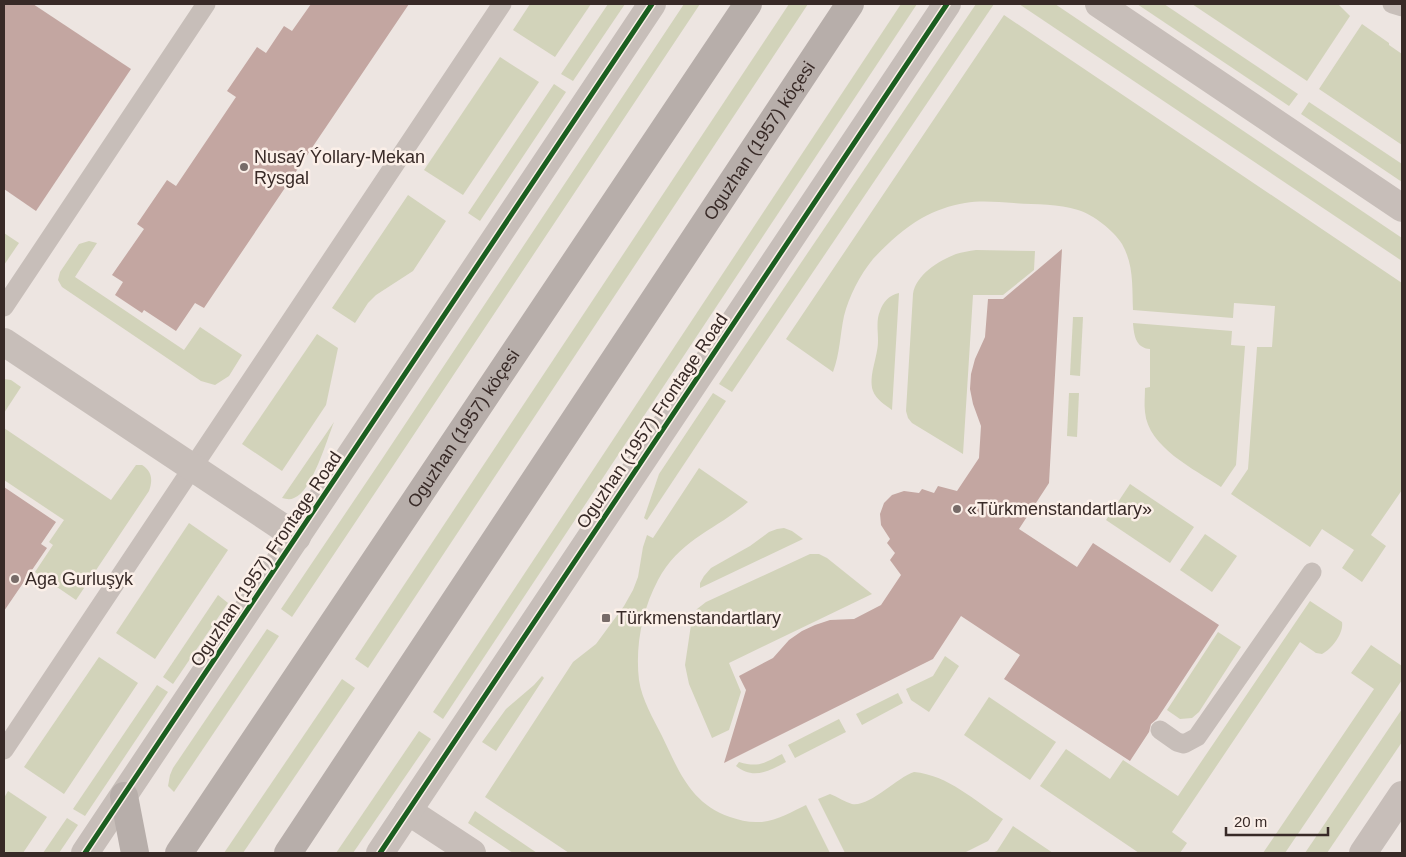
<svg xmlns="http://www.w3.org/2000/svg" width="1406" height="857" font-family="Helvetica,sans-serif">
<rect width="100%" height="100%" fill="#ede5e1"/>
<g fill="#d2d3ba">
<polygon points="530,4 591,4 555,57 513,30"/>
<polygon points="608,4 625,4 573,81 561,74"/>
<polygon points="684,4 700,4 393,466 292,617 281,609 382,459"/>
<polygon points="789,4 808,4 368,668 355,659"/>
<polygon points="901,4 917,4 443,719 433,712"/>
<polygon points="976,4 994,4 732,392 719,384"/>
<polygon points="1019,4 1055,4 1402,238 1402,261"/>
<polygon points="1137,4 1164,4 1298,94 1289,106"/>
<polygon points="1192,4 1338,4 1350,16 1307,81"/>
<path d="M 1004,15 L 1402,283 L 1402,490 L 1371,535 L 1386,546 L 1362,582 L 1342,568 L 1354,550 L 1322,529 L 1310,547 L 1231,494 L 1248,469 L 1257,347 L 1272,347 L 1275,306 L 1234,303 L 1233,318 L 1133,310 C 1132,287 1134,265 1122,244 C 1113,230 1094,215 1078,210 C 1058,203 1035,205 1014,203 C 998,202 981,200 965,203 C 951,205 934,211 922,218 C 904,228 887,244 873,259 C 860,275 849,296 844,316 C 840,335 840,353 833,372 L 786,339 Z"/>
<polygon points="1362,24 1389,43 1389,45 1402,54 1402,145 1319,89"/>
<polygon points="500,57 539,82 463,195 424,170"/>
<polygon points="554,84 566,92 480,221 468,213"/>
<polygon points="1309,102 1402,164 1402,182 1301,114"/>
<polygon points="408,195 446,221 413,271 376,295 368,303 355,323 332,308"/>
<polygon points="4,233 19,243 4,265"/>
<polygon points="89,241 97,243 75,277 184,350 200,327 242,355 229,376 215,385 201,381 62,287 58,280 60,272 79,244"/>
<path d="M 976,250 L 1035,251 L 1034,270 L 1003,295 L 973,295 L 963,454 L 912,423 L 908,418 L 906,411 L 913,294 C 916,275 938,261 956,254 C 962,252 969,251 976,250 Z"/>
<path d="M 899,293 L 892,410 C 885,405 876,399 873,391 C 868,376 878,357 878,341 C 878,331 876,320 880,311 C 883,302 889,295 899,293 Z"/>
<polygon points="1073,317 1083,317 1080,376 1070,375"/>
<path d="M 1133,323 L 1232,331 L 1231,345 L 1245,346 L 1236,465 L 1221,487 C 1194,469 1148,447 1145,412 C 1144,404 1145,396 1145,388 L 1150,387 L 1150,349 C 1136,348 1134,336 1133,323 Z"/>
<polygon points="317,334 338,348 326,405 282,471 242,444"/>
<polygon points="4,379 11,380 21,387 4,413"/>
<polygon points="713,393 726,401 647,520 644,518 659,474"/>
<polygon points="1069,393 1079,393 1077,437 1067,436"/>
<path d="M 334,422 C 327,439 312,492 294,498 C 290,500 286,499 282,498 Z"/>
<path d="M 4,428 L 111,500 L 136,465 L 142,465 C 152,471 153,480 149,491 L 76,600 L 35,572 L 53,545 L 49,542 L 64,520 L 4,480 Z"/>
<path d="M 699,468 L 748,502 C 716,530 680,539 658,580 C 642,610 635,647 639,680 C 642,700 653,718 662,736 C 679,771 690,803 730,817 C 739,820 747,822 756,822 C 774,823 791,812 806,805 L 830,853 L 569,853 L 485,797 L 573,662 L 596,644 L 624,606 L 633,590 L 638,577 L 643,547 L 647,535 L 653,538 Z"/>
<polygon points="1130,484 1194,527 1170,563 1106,520"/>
<polygon points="189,523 228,550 155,659 116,633"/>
<polygon points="784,528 792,531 803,539 700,588 700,583 704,576 711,568 750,546 769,532 777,529"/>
<polygon points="1205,534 1237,556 1212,592 1180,570"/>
<polygon points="810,554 819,554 827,558 872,594 729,663 741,692 729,730 712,738 689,684 685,665 692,618 697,609 706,602"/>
<polygon points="218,595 228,603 173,684 163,677"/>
<path d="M 1310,601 L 1342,622 C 1344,633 1332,649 1322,654 L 1316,653 L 1300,642 L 1172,832 L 1187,843 L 1180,853 L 1139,853 L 1040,786 L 1066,749 L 1110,779 L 1123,760 L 1178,796 Z"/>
<polygon points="267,629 279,636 174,792 168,786 170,775 173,768"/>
<polygon points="1218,632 1241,647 1199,712 1192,718 1180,719 1167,710"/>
<polygon points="1371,645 1402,666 1402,680 1285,853 1263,853 1374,689 1351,673"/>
<polygon points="945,656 959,666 929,712 911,700 906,689 933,676"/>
<polygon points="99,657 138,683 64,794 24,767"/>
<polygon points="542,676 544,678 496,751 482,742 506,709 534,685"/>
<polygon points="342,679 355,688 243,853 224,853"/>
<polygon points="157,685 168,692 85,816 73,809"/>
<polygon points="898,693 903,703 862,725 856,714"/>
<polygon points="989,697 1056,742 1030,780 964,735"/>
<polygon points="1402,709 1402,742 1327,853 1305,853"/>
<polygon points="839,719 846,732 795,758 788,745"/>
<polygon points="419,731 431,739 353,853 336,853"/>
<path d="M 782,754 L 786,762 C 769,771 753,780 736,766 L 739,762 C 759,768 764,763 782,754 Z"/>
<path d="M 914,772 C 948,775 975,801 1003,819 L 988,841 L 964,853 L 845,853 L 818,799 L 830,794 C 838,797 845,802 852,804 C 870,807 896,778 914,772 Z"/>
<polygon points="8,791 47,817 23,853 4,853 4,798"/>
<polygon points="475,811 537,853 513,853 468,823"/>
<polygon points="67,818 78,825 59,853 43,853"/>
<polygon points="1013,826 1053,853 992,853 997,851"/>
</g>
<g fill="#c3a6a1">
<polygon points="4,4 33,4 131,69 36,211 4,189"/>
<polygon points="311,4 409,4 204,308 195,303 176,331 144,310 142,313 115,295 123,282 112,275 144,229 137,224 167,180 176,186 236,97 227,91 257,47 266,53 284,26 292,31"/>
<polygon points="1062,249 1049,483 1019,529 1077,567 1093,543 1219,625 1157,719 1151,724 1149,732 1130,761 1004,679 1020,655 961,616 933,659 724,763 746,690 739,676 773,658 789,640 802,631 815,625 830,620 854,619 881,605 901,575 890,560 895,553 887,543 890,539 881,525 880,514 884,503 892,495 904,491 919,493 922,489 934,493 938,486 957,491 979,458 981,426 973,404 970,389 971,374 975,359 985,337 988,299 1003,299"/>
<polygon points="4,487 56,522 41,544 47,548 4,611"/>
</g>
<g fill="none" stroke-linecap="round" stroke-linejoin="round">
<g stroke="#c7beb9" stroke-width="19">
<polyline points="1392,4 1402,7"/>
<polyline points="4,307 206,4"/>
<polyline points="1160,730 1177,742 1184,744 1197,737 1312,572"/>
<polyline points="4,750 502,4"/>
</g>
<g stroke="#c7beb9" stroke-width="28">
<polyline points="1099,4 1402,208"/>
<polyline points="4,342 297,537"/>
<polyline points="408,811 472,853"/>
<polyline points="85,853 652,4"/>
<polyline points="380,853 947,4"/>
<polyline points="1363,853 1402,795"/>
</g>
<g stroke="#b7aeaa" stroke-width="28">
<polyline points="124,796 135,853"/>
<path id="s1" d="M 179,853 L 748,4"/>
<path id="s2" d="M 288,853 L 850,4"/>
</g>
<defs>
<g id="cycleway">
<polyline points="85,853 652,4"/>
<polyline points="380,853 947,4"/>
</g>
</defs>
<use href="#cycleway" stroke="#fbefe8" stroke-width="8"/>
<use href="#cycleway" stroke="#1b5e20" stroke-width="5"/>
</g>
<g fill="#776b68" stroke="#fbefe8" stroke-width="2">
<circle cx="244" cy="167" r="5"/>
<circle cx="957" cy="509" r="5"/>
<circle cx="15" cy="579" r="5"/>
<rect x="601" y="613" width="10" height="10" rx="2.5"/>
</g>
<g text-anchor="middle" stroke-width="5" stroke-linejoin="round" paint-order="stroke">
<g font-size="18" fill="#382a27" stroke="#fbefe8">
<text dy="6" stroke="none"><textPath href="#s2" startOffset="854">Oguzhan (1957) köçesi</textPath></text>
<text transform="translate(652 421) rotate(-56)" y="6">Oguzhan (1957) Frontage Road</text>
<text dy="6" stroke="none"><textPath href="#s1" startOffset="511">Oguzhan (1957) köçesi</textPath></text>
<text transform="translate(266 559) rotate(-56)" y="6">Oguzhan (1957) Frontage Road</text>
</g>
<g font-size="18" fill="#382a27" stroke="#fbefe8" text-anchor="start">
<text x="254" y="163">Nusaý Ýollary-Mekan<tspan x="254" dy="21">Rysgal</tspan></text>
<text x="967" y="515">«Türkmenstandartlary»</text>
<text x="25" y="585">Aga Gurluşyk</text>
<text x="616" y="624">Türkmenstandartlary</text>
</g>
</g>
<rect width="1406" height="857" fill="none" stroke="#382a27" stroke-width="10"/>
<path d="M1226 827v8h102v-8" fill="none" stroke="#382a27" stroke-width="2.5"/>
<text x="1234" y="827" font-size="15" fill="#382a27" stroke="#fbefe8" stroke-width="4" paint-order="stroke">20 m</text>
</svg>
